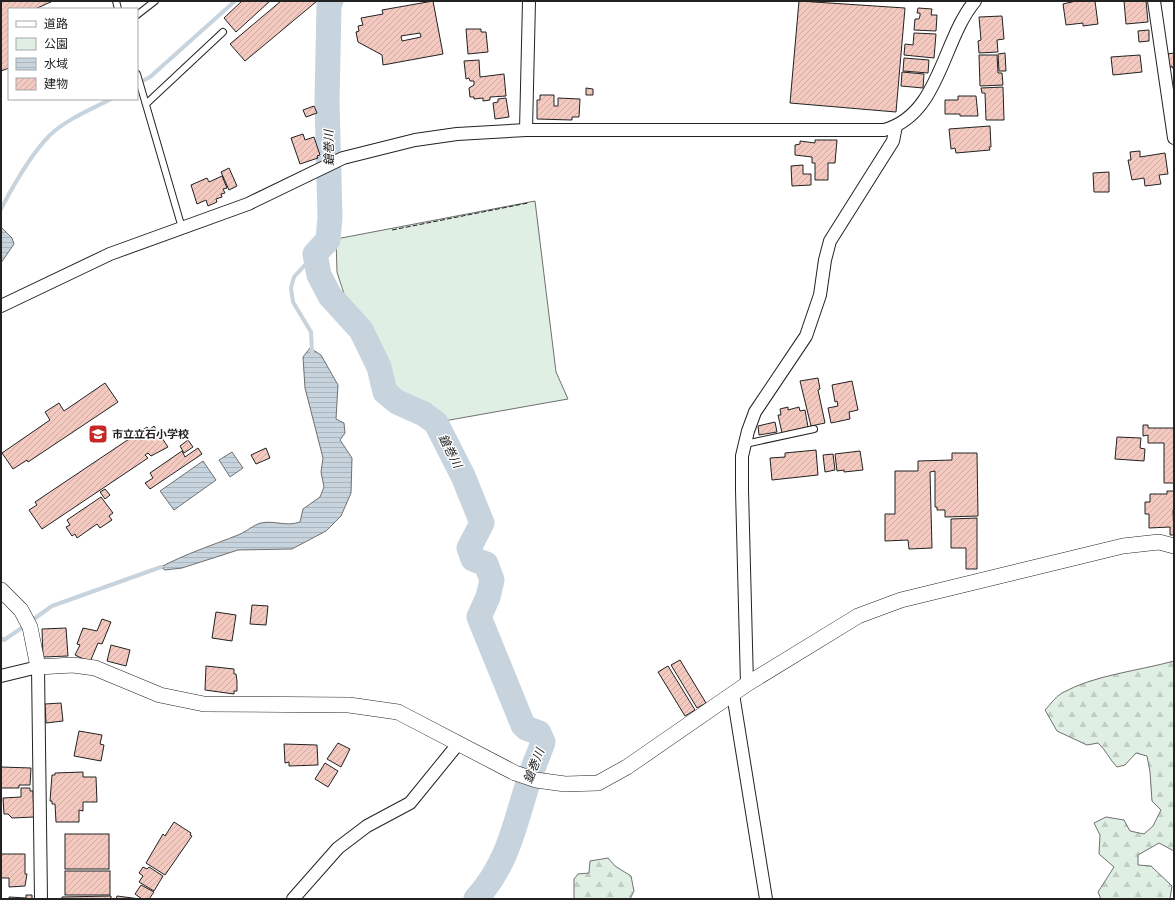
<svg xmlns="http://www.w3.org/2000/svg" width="1175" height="900" font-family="Arial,'Noto Sans JP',sans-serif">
<defs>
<pattern id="forest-firs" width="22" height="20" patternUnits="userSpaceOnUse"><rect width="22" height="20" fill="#e0efe3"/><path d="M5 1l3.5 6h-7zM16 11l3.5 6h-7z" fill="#c0cdc2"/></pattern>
<pattern id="water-rules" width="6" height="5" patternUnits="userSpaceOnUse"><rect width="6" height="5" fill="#c7d3dd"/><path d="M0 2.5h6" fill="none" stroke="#abb5bd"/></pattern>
<pattern id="building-hatch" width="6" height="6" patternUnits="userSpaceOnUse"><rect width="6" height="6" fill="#f3c9c0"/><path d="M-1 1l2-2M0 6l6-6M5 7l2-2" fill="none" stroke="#d0aca5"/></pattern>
</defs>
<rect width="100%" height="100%" fill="#fff"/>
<g fill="url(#forest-firs)" stroke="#6f6f6f">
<path d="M 1174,661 L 1174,851 L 1159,843 L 1138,855 L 1138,865 L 1151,866 L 1172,886 L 1170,899 L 1101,899 L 1098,892 L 1114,867 L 1099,854 L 1100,835 L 1094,823 L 1106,817 L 1124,820 L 1130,831 L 1144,834 L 1153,826 L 1161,810 L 1152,801 L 1150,772 L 1147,756 L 1136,753 L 1125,765 L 1117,767 C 1109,759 1106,750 1098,743 L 1087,745 L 1057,731 L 1045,710 C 1050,705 1055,697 1062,693 C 1094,675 1138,671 1174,661 Z"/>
<polygon points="608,858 615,866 631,876 634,891 630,899 574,899 574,879 578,874 589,873 590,861"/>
</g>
<polygon fill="#e0efe3" stroke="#6f6f6f" points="535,201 556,372 568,399 444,421 427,409 400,396 389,383 379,350 346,300 337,272 336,239"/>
<g fill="url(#water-rules)" stroke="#6f6f6f">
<polygon points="1,227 12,238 14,244 1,263"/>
<path d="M 310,348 L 321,355 L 338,385 L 336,419 L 344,423 L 345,433 L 340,440 L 352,458 L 351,493 L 341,516 L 326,531 L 292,549 L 238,550 L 182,568 L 165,570 L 161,567 C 185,554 213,545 238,535 C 246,532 253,525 261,523 C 275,520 285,527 300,522 L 303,509 L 320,497 L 324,487 L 321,472 L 323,458 L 305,388 L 303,357 Z"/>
<polygon points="232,452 243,468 230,477 219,460"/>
<polygon points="203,461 216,480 174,510 160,491"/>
</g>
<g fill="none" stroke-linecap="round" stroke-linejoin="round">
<g stroke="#c7d3dd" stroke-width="4">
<polyline points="139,83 150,77 235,1"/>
<path d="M 1,209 C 13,186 32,153 50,135 C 67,119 90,110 111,99"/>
<polyline points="312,353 311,332 293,302 291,288 294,277 315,254"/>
<polyline points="31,621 52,606 161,567"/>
<polyline points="1,638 4,640 26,625"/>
</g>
<path stroke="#c7d3dd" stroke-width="25" d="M 331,1 L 329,5 L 327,101 L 330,217 L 328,240 L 315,254 L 319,275 L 330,296 L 361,330 L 379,367 L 385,392 L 397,402 L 424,414 L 436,423 L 463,476 L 482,523 L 469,548 L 473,559 L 486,564 L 492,580 L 488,597 L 479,617 L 523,725 L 526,728 L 539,733 L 543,742 C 538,757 531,771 527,786 C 514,828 507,865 476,899"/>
</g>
<g fill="url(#building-hatch)" stroke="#222" fill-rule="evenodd">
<polygon points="1,1 53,1 35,9 9,9 9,68 1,71"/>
<polygon points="242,1 270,1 236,32 224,18"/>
<polygon points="281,1 317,1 245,61 230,44"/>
<path d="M 433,1 L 443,54 L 383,65 L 382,55 L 358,42 L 356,32 L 359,31 L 358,26 L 363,25 L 361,18 L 383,14 L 382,10 ZM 420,33 L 421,37 L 402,41 L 401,36 Z"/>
<polygon points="799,1 905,8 896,112 790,103"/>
<polygon points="1076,1 1095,1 1098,24 1083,26 1083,23 1066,25 1063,4"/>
<polygon points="1124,1 1146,1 1148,22 1126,24"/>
<polygon points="918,8 932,9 931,15 937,15 936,31 914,30 915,19 919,19 920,16 920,13 917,13"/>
<polygon points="1002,16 1004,39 997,40 998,52 979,53 978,41 981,40 979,17"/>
<polygon points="466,29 481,29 481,32 486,32 488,52 468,54"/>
<polygon points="1149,30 1149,41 1139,42 1138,31"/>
<polygon points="914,33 936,34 934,58 904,55 905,44 913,45"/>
<polygon points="1005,53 1006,71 999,71 998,54"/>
<polygon points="1174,53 1174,68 1172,68 1172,66 1169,67 1167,54"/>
<polygon points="979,55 997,55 998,73 1002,73 1003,85 980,86"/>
<polygon points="1140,55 1142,72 1113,75 1111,57"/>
<polygon points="904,58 929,60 928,73 903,71"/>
<polygon points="479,60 480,77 504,74 506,96 490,97 490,100 483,101 483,98 474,99 474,97 470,97 469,88 474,85 474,81 470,81 469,78 466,79 464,61"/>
<polygon points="902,72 924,74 923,88 901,86"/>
<polygon points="1003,87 1004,120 986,120 985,93 982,93 981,88"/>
<polygon points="586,88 593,89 593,95 586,95"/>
<polygon points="540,95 554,95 554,106 558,106 558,98 580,99 579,117 572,117 572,120 537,119 537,100 540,100"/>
<polygon points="958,96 976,96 978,116 960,116 960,114 945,114 945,100 958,100"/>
<polygon points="506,98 509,117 495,119 493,103 498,102 498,99"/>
<polygon points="314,106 317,113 306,117 303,110"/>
<polygon points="990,126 991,147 989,147 990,150 956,153 955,148 951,149 949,129"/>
<polygon points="303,134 305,140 314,137 320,155 317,156 318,158 300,164 291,138"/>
<polygon points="815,140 837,140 835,163 828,163 828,180 815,180 815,163 812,163 812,157 795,155 795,145 800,144 800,141 815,143"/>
<polygon points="1140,151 1140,157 1165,153 1168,174 1159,175 1161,184 1145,186 1144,178 1132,180 1128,160 1131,160 1130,152"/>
<polygon points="803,165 803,174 811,174 811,185 792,186 791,166"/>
<polygon points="229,168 237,186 229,190 221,172"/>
<polygon points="1109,172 1109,192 1094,192 1093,173"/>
<polygon points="222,176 227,188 223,189 225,193 221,194 222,197 216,199 217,202 208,206 206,200 197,204 191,185 207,178 209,182"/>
<polygon points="818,378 820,389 818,390 825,423 811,426 800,381"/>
<polygon points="852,381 858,410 849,412 850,419 831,423 828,408 838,406 837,401 835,402 832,385"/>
<polygon points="105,383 118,402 28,462 27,460 13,469 2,453 50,420 45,412 59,403 64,411"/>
<polygon points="788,407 788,410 799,407 800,411 805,410 808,427 782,433 778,415 781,415 780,409"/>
<polygon points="775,422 777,432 759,435 758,426"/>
<polygon points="1143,425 1148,425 1148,428 1174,428 1174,483 1164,483 1164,443 1148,443 1148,435 1143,436"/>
<polygon points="154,426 168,447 151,456 148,453 145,455 148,458 42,529 29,510 37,505 35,502 147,427 149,430"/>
<polygon points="1117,437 1141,438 1140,448 1145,449 1144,461 1115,459"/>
<polygon points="188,440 193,447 184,453 180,446"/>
<polygon points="198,448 202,454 150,489 145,483 153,478 150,473 182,451 185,457"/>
<polygon points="266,448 270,458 256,464 251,455"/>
<polygon points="816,450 818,475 772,480 770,458 785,457 785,453"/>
<polygon points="860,451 863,470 844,472 844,470 837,471 835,454"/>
<polygon points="952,453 977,453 978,516 945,517 945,510 937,510 937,507 935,507 935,471 930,472 932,548 909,549 908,540 885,541 885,514 895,514 895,471 918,471 918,461 952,460"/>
<polygon points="833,454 835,470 825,472 823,455"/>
<polygon points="105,489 110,495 105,499 100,492"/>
<polygon points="1167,491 1174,491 1174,510 1173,510 1174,535 1170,535 1170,527 1149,528 1149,514 1145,514 1145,502 1150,502 1150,494 1167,494"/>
<polygon points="101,497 113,513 109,516 112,520 100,528 97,524 77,538 75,534 72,536 66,527 70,525 67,520"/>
<polygon points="977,518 977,569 966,569 966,548 951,548 951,519"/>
<polygon points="252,605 268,606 266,625 250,624"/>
<polygon points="216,612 236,615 232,641 212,638"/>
<polygon points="102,619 111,622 102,644 98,643 90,662 75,655 80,645 77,644 83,628 97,631"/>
<polygon points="66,628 68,656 43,657 42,629"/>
<polygon points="111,645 130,650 126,666 107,661"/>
<polygon points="680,660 706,703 697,708 671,665"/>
<polygon points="206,666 234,669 234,674 236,674 237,681 237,691 234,691 234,694 205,690"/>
<polygon points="668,666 695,710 685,716 658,672"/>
<polygon points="61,703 63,721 46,723 45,704"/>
<polygon points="79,731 102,735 100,744 104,745 101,761 74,756"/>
<polygon points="338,743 350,749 341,767 327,759"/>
<polygon points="284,744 317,745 318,765 289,766 289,762 285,763"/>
<polygon points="325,763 338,771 328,787 315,779"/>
<polygon points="1,767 31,768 30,785 19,785 19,788 1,788"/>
<polygon points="83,772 83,777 96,777 97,802 83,802 83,811 79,810 79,822 56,822 55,804 52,804 52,801 50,801 52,775 55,775 55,773"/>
<polygon points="21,788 30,788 30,791 33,791 34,817 12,818 8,814 4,814 3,798 21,797"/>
<polygon points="174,822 191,833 190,835 192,836 165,875 146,863 163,834 165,836"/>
<rect x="65" y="834" width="44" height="35"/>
<polygon points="1,854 25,854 25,874 27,874 25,886 9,887 9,878 1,878"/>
<polygon points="143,867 147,869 149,867 163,876 154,891 139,882 143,876 139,873"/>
<rect x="65" y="871" width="45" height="24"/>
<polygon points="141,885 154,892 149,899 142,899 135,894"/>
<polygon points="26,895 32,895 32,898 34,899 9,899 9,897 26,898"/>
<polygon points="111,896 111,899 62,899 62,897"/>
<polygon points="117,896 140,899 116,899"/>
</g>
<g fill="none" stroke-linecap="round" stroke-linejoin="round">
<defs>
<g id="service">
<polyline points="116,1 118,9"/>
<polyline points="137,15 155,1"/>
<polyline points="137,74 182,228"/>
<polyline points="146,104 223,32"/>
<polyline points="745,444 814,429"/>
</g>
<g id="minor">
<polyline points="1154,1 1174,138"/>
<polyline points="526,130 529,1"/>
<path d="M 1,306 L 110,254 L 248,204 L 343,158 L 415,140 L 457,134 L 526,130 L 884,130 C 940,115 942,40 975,1"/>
<polyline points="1,676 38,667 41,899"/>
<polyline points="747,684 742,490 742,456 748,431 755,412 806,336 820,295 825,260 830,241 893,141 896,126"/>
<polyline points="733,694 766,899"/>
<polyline points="293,899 338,848 367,826 410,803 458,744"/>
</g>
<polyline id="tertiary" points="1,590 21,610 30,627 38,667 73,665 95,668 160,695 204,704 349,705 398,712 515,773 536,780 565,784 598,783 627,767 747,684 858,616 901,600 1123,546 1159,542 1174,546"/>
</defs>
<use href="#service" stroke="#222" stroke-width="8"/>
<use href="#minor" stroke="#222" stroke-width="14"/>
<use href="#tertiary" stroke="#222" stroke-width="16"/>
<use href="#service" stroke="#fff" stroke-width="6"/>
<use href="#minor" stroke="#fff" stroke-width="12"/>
<use href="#tertiary" stroke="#fff" stroke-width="15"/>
<polyline stroke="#222" stroke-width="1" stroke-dasharray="5 2" stroke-linecap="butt" points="392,230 528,203"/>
</g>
<defs>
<symbol id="school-square" viewBox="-11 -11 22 22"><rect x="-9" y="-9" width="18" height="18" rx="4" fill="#c62828" stroke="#fff"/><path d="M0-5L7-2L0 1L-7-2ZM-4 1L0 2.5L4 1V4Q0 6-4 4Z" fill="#fff"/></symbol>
</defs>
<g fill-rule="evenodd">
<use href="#school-square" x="87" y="423" width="22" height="22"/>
</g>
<g text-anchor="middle" stroke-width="3" stroke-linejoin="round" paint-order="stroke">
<g font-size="11" font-weight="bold" fill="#222" stroke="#fff" text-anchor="start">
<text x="112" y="438">市立立石小学校</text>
</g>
<g font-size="12" font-style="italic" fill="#222" stroke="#fff">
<text transform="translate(329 148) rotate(-91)" y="4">鎗巻川</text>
<text transform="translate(450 451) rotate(63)" y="4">鎗巻川</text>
<text transform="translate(534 766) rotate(-69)" y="4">鎗巻川</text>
</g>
</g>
<rect width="1175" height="900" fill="none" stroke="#222222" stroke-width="4"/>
<rect x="8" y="8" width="130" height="92" fill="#ffffff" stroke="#a7a7a7"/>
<rect x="16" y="21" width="20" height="6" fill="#ffffff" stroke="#a7a7a7"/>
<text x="44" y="28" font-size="12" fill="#222222">道路</text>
<rect x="16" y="38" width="20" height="12" fill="#e0efe3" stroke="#a7a7a7"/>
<text x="44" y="48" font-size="12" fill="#222222">公園</text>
<rect x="16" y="58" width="20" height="12" fill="url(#water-rules)" stroke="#a7a7a7"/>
<text x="44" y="68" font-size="12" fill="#222222">水域</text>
<rect x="16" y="78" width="20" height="12" fill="url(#building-hatch)" stroke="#a7a7a7"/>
<text x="44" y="88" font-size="12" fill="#222222">建物</text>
</svg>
